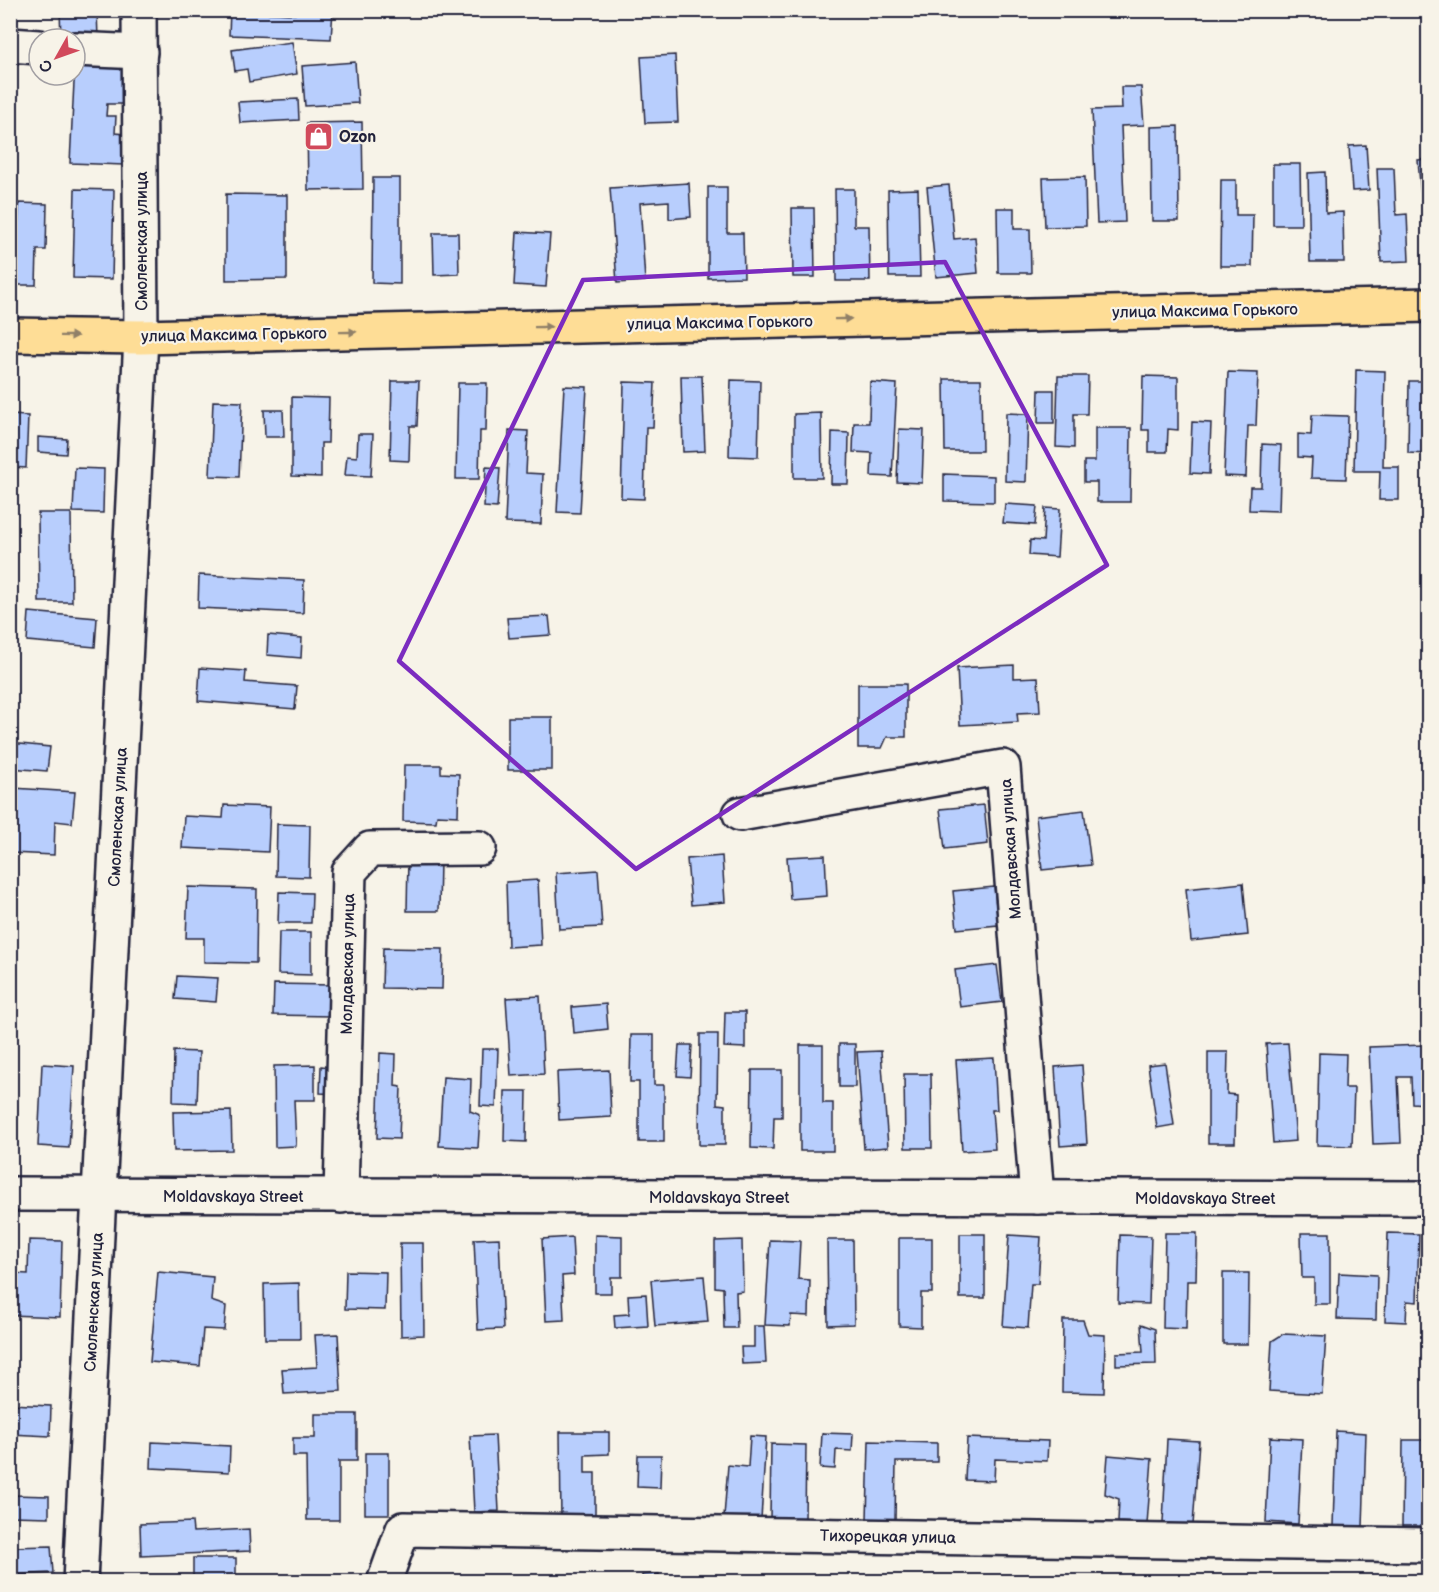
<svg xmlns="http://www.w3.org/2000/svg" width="1439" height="1592" font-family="'Balsamiq Sans',sans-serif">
<rect width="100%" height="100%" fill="#f7f3e8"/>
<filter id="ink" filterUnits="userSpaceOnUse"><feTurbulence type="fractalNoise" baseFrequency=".0167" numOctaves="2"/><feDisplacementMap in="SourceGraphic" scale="12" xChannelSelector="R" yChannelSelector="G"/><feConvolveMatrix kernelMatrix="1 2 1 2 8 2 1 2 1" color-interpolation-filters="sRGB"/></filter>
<g filter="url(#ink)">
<g fill="#b8cefd" stroke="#22223b" stroke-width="1.5">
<polygon points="60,10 97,10 98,39 61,39"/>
<polygon points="295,10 333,10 331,39 229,35 230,11 295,14"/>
<polygon points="292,42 297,74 249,82 247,69 235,71 232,50"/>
<polygon points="675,55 678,122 645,123 641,57"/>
<polygon points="75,62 130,64 129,104 107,104 106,116 116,116 115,133 125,134 124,165 70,163"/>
<polygon points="355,62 358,103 305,106 302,66"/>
<polygon points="1121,87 1141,87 1144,125 1121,126 1125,222 1097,223 1092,110 1122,109"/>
<polygon points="298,99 299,120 240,123 238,102"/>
<polygon points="362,122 363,189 308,190 307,123"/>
<polygon points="1178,126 1179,221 1152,221 1151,127"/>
<polygon points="1366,145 1369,190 1352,191 1349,146"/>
<polygon points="1428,159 1428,220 1423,220 1418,160"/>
<polygon points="1273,164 1300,164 1301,225 1273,225"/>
<polygon points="1377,168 1394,168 1396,215 1407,214 1409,261 1381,262"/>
<polygon points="1325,172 1326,213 1343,212 1344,262 1310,262 1308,173"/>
<polygon points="1085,177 1086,226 1045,227 1043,178"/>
<polygon points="373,178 400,178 400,284 372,283"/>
<polygon points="1221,180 1236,180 1236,215 1253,215 1252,266 1220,266"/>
<polygon points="689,183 691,217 669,219 669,201 640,203 645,281 617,283 610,188"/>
<polygon points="949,185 954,239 975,237 978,273 936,277 927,187"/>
<polygon points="708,187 727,187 727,233 743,233 744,277 708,278"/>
<polygon points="75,189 114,190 112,279 73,278"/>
<polygon points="835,189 854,189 854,226 869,226 870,281 836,281"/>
<polygon points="918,189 920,277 889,277 888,190"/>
<polygon points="226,194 287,195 287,279 226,280"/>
<polygon points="19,203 47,204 46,250 37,250 36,285 16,285"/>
<polygon points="792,208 814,208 815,277 793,277"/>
<polygon points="997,208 1014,208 1014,229 1030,229 1031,273 998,273"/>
<polygon points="517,232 550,234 546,287 514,285"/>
<polygon points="433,233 458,233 459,274 434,275"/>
<polygon points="1356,370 1385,371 1383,467 1399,467 1399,500 1379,500 1380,471 1354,471"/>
<polygon points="1228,372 1258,373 1256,426 1248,426 1246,477 1224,476"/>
<polygon points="681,376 702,376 705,451 683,452"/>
<polygon points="1058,376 1088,376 1087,414 1074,414 1074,448 1056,447"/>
<polygon points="1143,376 1178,377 1178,430 1168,429 1167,452 1149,452 1149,430 1142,430"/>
<polygon points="944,379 981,379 982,451 945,451"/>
<polygon points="731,380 760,381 758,457 729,456"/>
<polygon points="392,381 419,381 417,426 410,426 409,461 390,460"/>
<polygon points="1409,381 1428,381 1428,454 1408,453"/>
<polygon points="624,382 655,383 653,427 646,427 644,499 621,498"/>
<polygon points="870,382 897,384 892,477 871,476 872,453 853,452 854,423 869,423"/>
<polygon points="458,383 487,383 486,431 480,431 479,479 456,479"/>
<polygon points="564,386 587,387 580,513 557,512"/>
<polygon points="1039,390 1054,390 1054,423 1038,423"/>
<polygon points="292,397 329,398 328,443 321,443 321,477 292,476"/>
<polygon points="213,401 242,402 239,477 210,476"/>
<polygon points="264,410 283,410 284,437 265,437"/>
<polygon points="821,413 822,478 794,478 794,414"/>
<polygon points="1006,413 1028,414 1026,482 1005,481"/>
<polygon points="10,415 28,416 26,468 10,467"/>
<polygon points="1312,415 1348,416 1346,479 1311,478 1312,458 1298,457 1298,434 1311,435"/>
<polygon points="1192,422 1211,423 1209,474 1190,473"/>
<polygon points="1095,428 1131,428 1130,502 1097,502 1097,482 1084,482 1084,461 1095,461"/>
<polygon points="899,429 924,430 922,483 897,482"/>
<polygon points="509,430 528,431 526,473 543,474 541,524 505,523"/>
<polygon points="832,432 849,433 848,484 831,484"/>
<polygon points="358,434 373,434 371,476 345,475 347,456 357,457"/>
<polygon points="38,437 67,439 66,454 38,452"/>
<polygon points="1262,444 1281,445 1279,511 1249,510 1250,487 1261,487"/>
<polygon points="486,467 500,468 497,508 484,507"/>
<polygon points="75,468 104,469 103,513 73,512"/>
<polygon points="944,474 994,476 994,502 944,501"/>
<polygon points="1005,504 1037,506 1035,525 1003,523"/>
<polygon points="1045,508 1060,509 1057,557 1029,555 1030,540 1043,541"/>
<polygon points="38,513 71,513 72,602 39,602"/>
<polygon points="199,575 304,580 303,613 198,608"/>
<polygon points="29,612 97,618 95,647 27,641"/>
<polygon points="549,616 551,635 509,638 507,618"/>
<polygon points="268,635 302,638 301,658 267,655"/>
<polygon points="1014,665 1014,678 1038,677 1040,712 1017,713 1018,722 960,725 957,668"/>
<polygon points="200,668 246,671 245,682 297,686 295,709 198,701"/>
<polygon points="858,684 906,684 906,737 887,737 882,748 858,748"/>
<rect x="508" y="717" width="44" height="53"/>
<polygon points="10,743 50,747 47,771 10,768"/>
<polygon points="404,765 441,765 441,773 459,774 458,816 437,815 436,822 403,821"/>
<polygon points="13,788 75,792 72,823 55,821 54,855 10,853"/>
<polygon points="224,805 270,807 268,852 182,848 184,816 223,818"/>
<polygon points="984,805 988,844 945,849 940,809"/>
<polygon points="1084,810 1091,865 1042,870 1036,816"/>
<polygon points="277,824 310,825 309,877 276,876"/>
<polygon points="825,855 827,896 790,899 787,857"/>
<polygon points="722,856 725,902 691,905 687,859"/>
<polygon points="408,859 440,860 439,911 407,911"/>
<polygon points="598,870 602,927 559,929 556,873"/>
<polygon points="538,880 541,945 508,947 506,882"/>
<polygon points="1243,883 1248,935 1191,941 1186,889"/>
<polygon points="188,887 257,889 256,963 204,962 204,938 186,938"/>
<polygon points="994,887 998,925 957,929 953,891"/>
<polygon points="279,892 312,893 311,923 278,923"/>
<polygon points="279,932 311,932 311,975 278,974"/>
<polygon points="383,948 443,949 442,989 382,988"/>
<polygon points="997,965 1002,1002 960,1007 955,970"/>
<polygon points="177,976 218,978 216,1002 175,999"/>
<polygon points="274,984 332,985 331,1016 273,1015"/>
<polygon points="540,996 544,1074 511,1076 506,998"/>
<polygon points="606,1004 608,1029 574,1033 572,1007"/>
<polygon points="725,1012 745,1012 745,1048 724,1047"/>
<polygon points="700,1034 718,1034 717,1104 725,1105 725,1145 699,1145"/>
<polygon points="631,1035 654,1035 654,1085 664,1085 664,1142 639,1142 639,1082 630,1082"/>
<polygon points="1288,1043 1296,1141 1273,1143 1266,1044"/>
<rect x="839" y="1044" width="16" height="43"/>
<polygon points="679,1045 692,1045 690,1077 677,1076"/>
<polygon points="800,1045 823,1045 823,1103 833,1103 833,1151 800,1151"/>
<polygon points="1424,1045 1426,1104 1412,1103 1411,1077 1398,1077 1401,1143 1373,1144 1369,1047"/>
<polygon points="482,1049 498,1049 496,1107 480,1106"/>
<polygon points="174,1051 199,1052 197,1103 173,1102"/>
<polygon points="881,1051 888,1147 864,1149 857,1052"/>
<polygon points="1208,1052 1228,1052 1227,1094 1236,1095 1235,1143 1208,1143"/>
<polygon points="380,1053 396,1054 395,1086 401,1087 399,1139 377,1138"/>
<polygon points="1319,1053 1346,1054 1345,1088 1354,1088 1352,1146 1317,1145"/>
<polygon points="994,1058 997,1110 992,1110 995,1149 962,1151 956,1060"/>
<polygon points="1165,1063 1174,1125 1157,1128 1148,1065"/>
<polygon points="42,1064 74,1066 69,1148 38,1146"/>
<polygon points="315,1065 315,1100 294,1100 296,1146 275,1147 274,1066"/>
<polygon points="1082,1065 1087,1144 1060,1146 1055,1067"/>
<polygon points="321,1066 337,1068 337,1094 320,1093"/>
<polygon points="609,1070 611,1117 559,1120 557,1072"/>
<polygon points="752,1070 782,1070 782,1117 774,1117 773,1149 751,1148"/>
<polygon points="904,1074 931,1074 932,1148 905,1148"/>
<polygon points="443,1077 471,1079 470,1111 480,1115 478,1148 439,1146"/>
<polygon points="505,1091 527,1091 526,1142 504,1141"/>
<polygon points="231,1111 232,1150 174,1151 173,1112"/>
<polygon points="1165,1233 1197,1233 1196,1281 1187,1281 1186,1329 1163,1328"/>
<polygon points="1301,1233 1330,1233 1330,1304 1314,1304 1314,1278 1302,1278"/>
<polygon points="1388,1233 1419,1234 1417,1302 1407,1301 1406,1322 1385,1321"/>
<rect x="960" y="1234" width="25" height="64"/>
<polygon points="595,1235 622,1236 622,1277 611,1277 611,1293 595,1293"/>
<polygon points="1009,1235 1041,1237 1038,1284 1031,1284 1028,1328 1003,1326"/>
<polygon points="1120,1235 1151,1236 1149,1304 1118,1303"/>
<polygon points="572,1237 574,1275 562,1276 564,1320 546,1321 542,1239"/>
<polygon points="499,1238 503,1329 478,1330 474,1239"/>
<polygon points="899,1238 932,1238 932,1293 921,1293 921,1327 899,1326"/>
<polygon points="29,1240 62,1241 60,1317 10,1315 10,1273 28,1274"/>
<polygon points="742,1240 743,1291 736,1292 737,1328 724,1328 723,1288 715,1287 715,1241"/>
<polygon points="770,1240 800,1241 798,1279 810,1280 809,1316 791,1315 790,1326 765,1325"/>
<polygon points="827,1240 853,1240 854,1324 828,1325"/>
<polygon points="400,1243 423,1243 424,1335 401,1336"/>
<polygon points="346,1271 386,1272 385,1310 345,1309"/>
<polygon points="158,1272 213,1277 211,1301 226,1306 224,1330 203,1329 200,1366 150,1362"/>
<polygon points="1223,1273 1249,1273 1248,1344 1223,1344"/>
<polygon points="1339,1273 1377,1275 1376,1320 1337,1319"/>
<polygon points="704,1276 708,1322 655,1326 651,1280"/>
<polygon points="299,1283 300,1339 265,1339 264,1284"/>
<polygon points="646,1294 648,1326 615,1328 614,1315 629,1314 628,1295"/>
<polygon points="1063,1320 1083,1320 1088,1334 1105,1335 1104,1393 1062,1392"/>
<polygon points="1141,1324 1155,1329 1156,1364 1116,1365 1116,1353 1143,1352"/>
<polygon points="754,1326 764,1326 766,1363 742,1364 741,1347 754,1347"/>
<polygon points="338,1334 341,1391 284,1394 282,1369 317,1367 315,1335"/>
<polygon points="1283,1334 1326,1336 1322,1394 1269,1391 1272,1341"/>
<polygon points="10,1404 51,1406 50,1436 10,1434"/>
<polygon points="315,1414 357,1414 357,1461 339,1461 339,1520 307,1520 306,1456 293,1456 293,1438 315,1438"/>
<polygon points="1336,1431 1366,1433 1363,1527 1333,1526"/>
<polygon points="560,1432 609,1432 609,1454 585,1455 585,1473 595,1473 595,1522 561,1522"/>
<polygon points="822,1433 853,1434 852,1451 836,1450 835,1469 820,1468"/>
<polygon points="495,1435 499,1511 474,1512 470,1436"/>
<polygon points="750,1436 766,1437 761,1519 724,1517 728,1465 748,1467"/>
<polygon points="1270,1437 1302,1439 1298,1524 1266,1522"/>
<polygon points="967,1438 1048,1441 1047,1461 995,1459 994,1481 965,1480"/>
<polygon points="1167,1439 1199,1441 1193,1525 1163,1523"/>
<polygon points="1403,1440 1424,1440 1423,1483 1428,1483 1428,1526 1402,1526"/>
<polygon points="869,1441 937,1443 937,1462 896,1462 895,1520 867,1520"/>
<polygon points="152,1442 230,1446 229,1472 151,1468"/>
<polygon points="771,1444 806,1445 805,1520 770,1519"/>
<rect x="365" y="1453" width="24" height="61"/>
<polygon points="638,1455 661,1455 660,1488 637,1487"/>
<polygon points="1108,1455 1152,1459 1147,1524 1118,1522 1119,1499 1105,1494"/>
<polygon points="12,1495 49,1496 49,1517 11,1516"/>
<polygon points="192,1522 193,1532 249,1529 250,1551 141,1556 140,1524"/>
<polygon points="51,1546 53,1573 10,1575 10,1547"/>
<polygon points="193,1558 236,1558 236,1582 142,1582 193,1581"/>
<polygon points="659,1574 659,1582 642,1582 642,1575"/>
</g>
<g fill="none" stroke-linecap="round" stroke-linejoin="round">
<defs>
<g id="minor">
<polyline points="10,45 39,47"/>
<polyline points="75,49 140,52"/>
<polyline points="740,814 1003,767 1037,1197"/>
<polyline points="10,1194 1428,1198"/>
<polyline points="341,1196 349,872 370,849 479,848"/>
<polyline points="80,1582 141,337 139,10"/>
<polyline points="384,1582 403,1529 1428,1545"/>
</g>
<polyline id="major" points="10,335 141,337 1428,305"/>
</defs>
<use href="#minor" stroke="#22223b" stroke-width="38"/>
<use href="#major" stroke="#22223b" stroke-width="38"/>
<use href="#minor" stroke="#f7f3e8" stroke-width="33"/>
<use href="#major" stroke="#fedd96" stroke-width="33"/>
</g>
<defs><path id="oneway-solid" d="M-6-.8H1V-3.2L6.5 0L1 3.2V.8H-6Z" transform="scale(1.5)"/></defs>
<g fill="#908068">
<use href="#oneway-solid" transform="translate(843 319) rotate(-1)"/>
<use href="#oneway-solid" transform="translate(543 327) rotate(-1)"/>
<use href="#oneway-solid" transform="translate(348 332) rotate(-1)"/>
<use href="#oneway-solid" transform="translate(69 336) rotate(1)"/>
</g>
</g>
<path fill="none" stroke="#7b2cbf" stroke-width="4.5" stroke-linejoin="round" d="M 945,262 L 1107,565 L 636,869 L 399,661 L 583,280 Z"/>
<defs>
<symbol id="shop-square" viewBox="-11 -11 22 22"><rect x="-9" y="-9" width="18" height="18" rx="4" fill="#d1495b" stroke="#f7f3e8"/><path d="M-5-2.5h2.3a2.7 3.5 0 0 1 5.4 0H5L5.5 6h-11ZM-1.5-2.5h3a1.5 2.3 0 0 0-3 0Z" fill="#fff"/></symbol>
</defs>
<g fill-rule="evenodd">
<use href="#shop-square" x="302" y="120" width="33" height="33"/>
</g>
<g text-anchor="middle" stroke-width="4.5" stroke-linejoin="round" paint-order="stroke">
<g font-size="16" font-weight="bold" fill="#22223b" stroke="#f7f3e8" text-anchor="start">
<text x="339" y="142">Ozon</text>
</g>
<g font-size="16" fill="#22223b" stroke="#f7f3e8">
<text transform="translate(141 241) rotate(-90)" y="6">Смоленская улица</text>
<text transform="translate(1205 310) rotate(-1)" y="6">улица Максима Горького</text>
<text transform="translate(720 322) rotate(-1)" y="6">улица Максима Горького</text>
<text transform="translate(234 334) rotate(-1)" y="6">улица Максима Горького</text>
<text transform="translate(117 817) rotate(-87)" y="6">Смоленская улица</text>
<text transform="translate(1010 849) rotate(-94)" y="6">Молдавская улица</text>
<text transform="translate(347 964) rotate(-89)" y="6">Молдавская улица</text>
<text x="233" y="1202">Moldavskaya Street</text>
<text x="719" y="1203">Moldavskaya Street</text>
<text x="1205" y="1204">Moldavskaya Street</text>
<text transform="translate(93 1302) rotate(-87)" y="6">Смоленская улица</text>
<text transform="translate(888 1536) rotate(1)" y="6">Тихорецкая улица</text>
</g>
</g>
<rect width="1439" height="1592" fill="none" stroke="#f7f3e8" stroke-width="36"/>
<rect x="18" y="18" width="1403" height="1556" fill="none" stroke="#22223b" stroke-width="2" filter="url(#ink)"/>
<g transform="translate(57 57) rotate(230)"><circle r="28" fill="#f7f3e8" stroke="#a29fa3" stroke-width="1.5"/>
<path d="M0-4.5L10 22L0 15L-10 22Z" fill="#d1495b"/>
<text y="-9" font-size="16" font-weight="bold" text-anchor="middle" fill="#22223b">С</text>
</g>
</svg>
